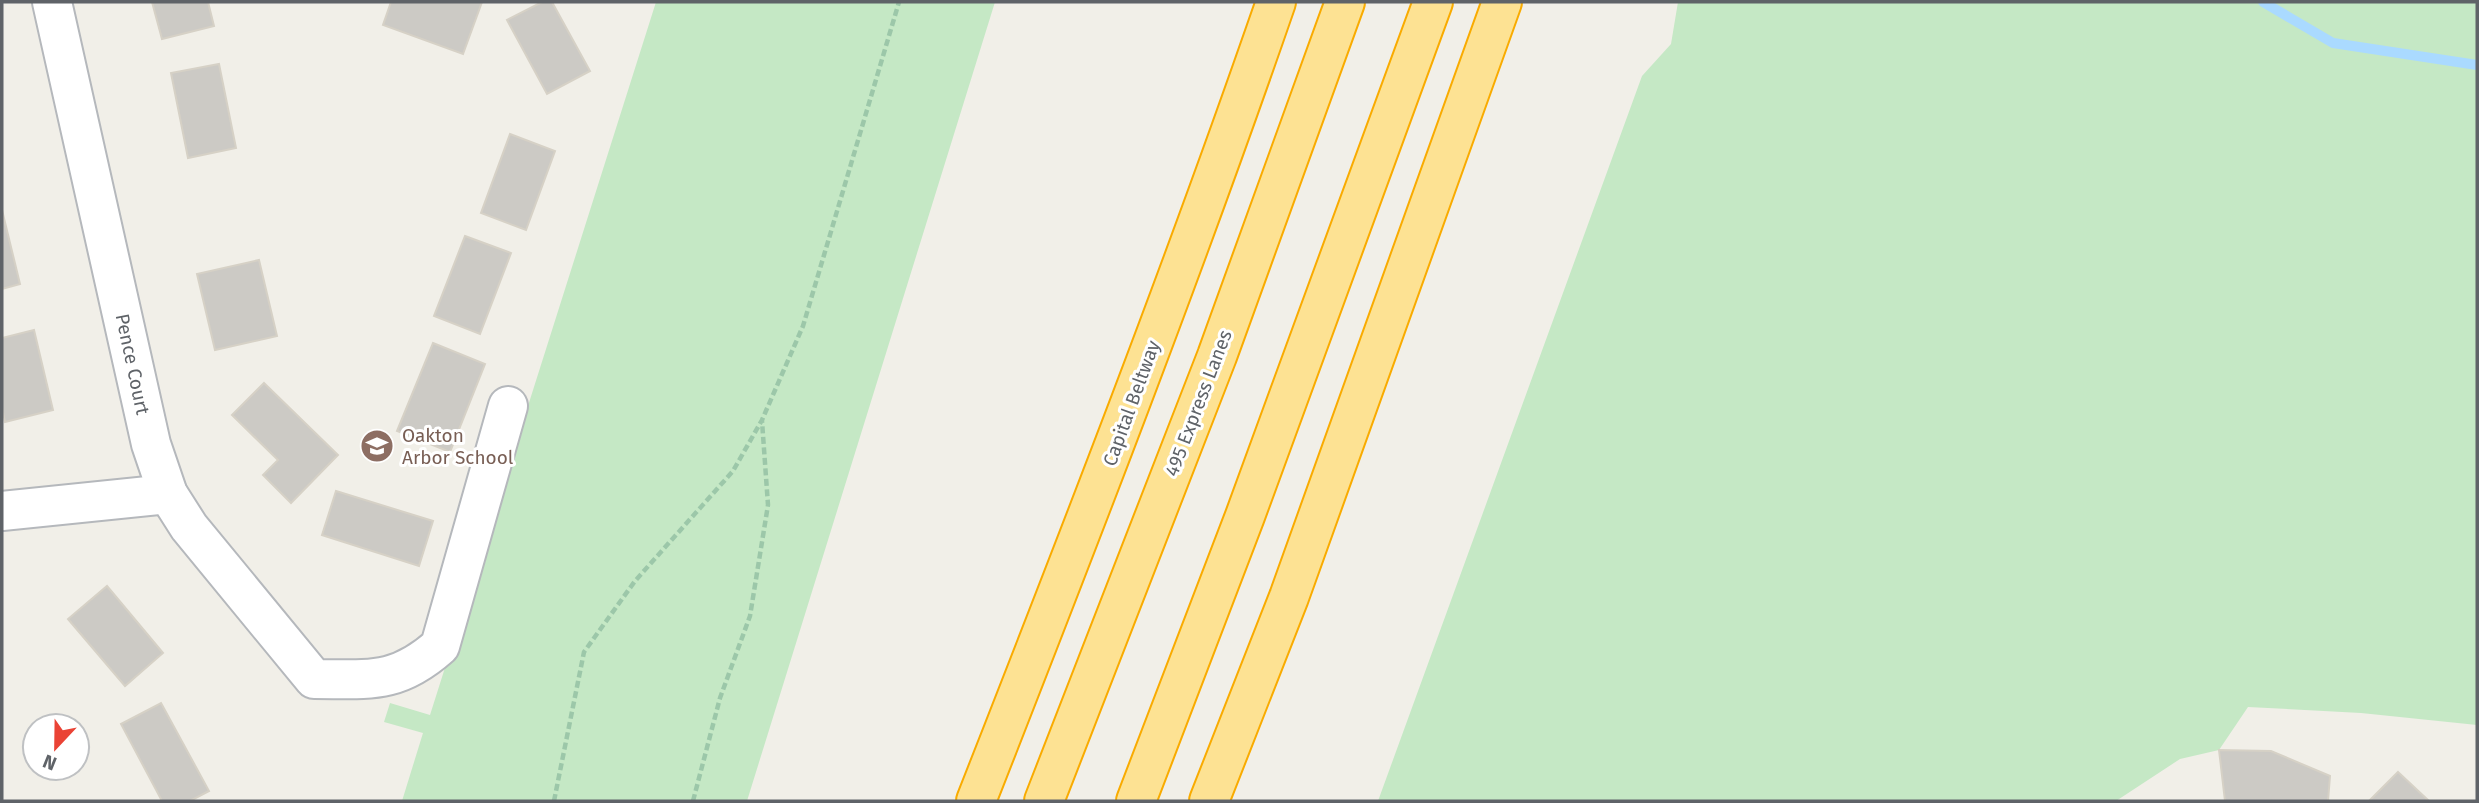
<svg xmlns="http://www.w3.org/2000/svg" width="2479" height="803" font-family="'Fira Sans',sans-serif">
<rect width="100%" height="100%" fill="#f1efe8"/>
<g fill="#c5e8c5">
<polygon points="656,2 995,2 747,801 402,801 423,733 384,722 390,703 430,715"/>
<polygon points="1678,2 2477,2 2477,725 2361,713 2248,707 2219,750 2180,759 2116,801 1378,801 1642,76 1671,44"/>
</g>
<g fill="none" stroke-linecap="round" stroke-linejoin="round">
<polyline stroke="#aadaff" stroke-width="10" points="2263,2 2333,43 2477,65"/>
</g>
<g fill="#cccac5" stroke="#d6d1c6" stroke-width="2">
<polygon points="152,2 208,2 214,26 162,39"/>
<polygon points="391,2 482,2 463,54 383,25"/>
<polygon points="542,2 552,2 590,71 547,94 507,20"/>
<polygon points="219,64 236,148 188,158 171,73"/>
<polygon points="510,134 555,151 526,230 481,213"/>
<polygon points="2,210 20,284 2,289"/>
<polygon points="465,236 511,253 480,334 434,316"/>
<polygon points="259,260 277,336 215,350 197,274"/>
<polygon points="34,330 53,410 5,422 2,408 2,338"/>
<polygon points="433,343 485,364 450,452 397,431"/>
<polygon points="264,383 338,455 291,503 263,475 278,460 232,415"/>
<polygon points="336,491 433,521 419,566 322,535"/>
<polygon points="107,586 163,653 125,686 68,619"/>
<polygon points="161,703 209,791 190,801 162,801 121,724"/>
<polygon points="2219,750 2271,751 2330,776 2328,801 2225,801"/>
<polygon points="2398,772 2429,801 2369,801"/>
</g>
<g fill="none" stroke-linecap="round" stroke-linejoin="round">
<defs>
<g id="minor">
<path d="M 52,2 L 151,444 L 168,494 L 189,527 L 314,679 C 369,679 396,685 440,646 L 508,406"/>
<polyline points="2,511 168,494"/>
</g>
<g id="highway">
<path d="M 976,801 C 1080,536 1183,271 1276,2"/>
<polyline points="1044,801 1217,356 1345,2"/>
<polyline points="1136,801 1245,516 1433,2"/>
<polyline points="1209,801 1289,597 1502,2"/>
</g>
</defs>
<use href="#minor" stroke="#b5b8bc" stroke-width="42"/>
<use href="#highway" stroke="#f9ab00" stroke-width="42"/>
<g stroke="#9cc7a9" stroke-width="4.5" stroke-dasharray="7 3.5" stroke-linecap="butt">
<polyline points="554,801 584,652 635,581 733,471 762,420 803,326 899,2"/>
<polyline points="693,801 720,698 750,616 768,505 762,421"/>
</g>
<use href="#minor" stroke="#fff" stroke-width="38"/>
<use href="#highway" stroke="#fde293" stroke-width="38"/>
</g>
<defs>
<symbol id="school-disc" viewBox="-11 -11 22 22"><circle r="9.5" fill="#8d6e63" stroke="#fff"/><path d="M0-5L7-2L0 1L-7-2ZM-4 1L0 2.5L4 1V4Q0 6-4 4Z" fill="#fff"/></symbol>
</defs>
<g fill-rule="evenodd">
<use href="#school-disc" x="358" y="427" width="38" height="38"/>
</g>
<g text-anchor="middle" stroke-width="6" stroke-linejoin="round" paint-order="stroke">
<g font-size="19" fill="#5f6368" stroke="#fff">
<text transform="translate(133 364) rotate(78)" y="7">Pence Court</text>
<text transform="translate(1131 403) rotate(-70)" y="7">Capital Beltway</text>
<text transform="translate(1198 403) rotate(-69)" y="7">495 Express Lanes</text>
</g>
<g font-size="19" fill="#785e54" stroke="#fff" text-anchor="start">
<text x="402" y="442">Oakton<tspan x="402" dy="22">Arbor School</tspan></text>
</g>
</g>
<rect width="2479" height="803" fill="none" stroke="#5f6368" stroke-width="7"/>
<g transform="translate(56 747) rotate(202)"><circle r="33" fill="#ffffff" stroke="#bfc1c3" stroke-width="2"/>
<path d="M0-5L12 26L0 18L-12 26Z" fill="#ea4335"/>
<text y="-10" font-size="19" font-weight="bold" text-anchor="middle" fill="#5f6368">N</text>
</g>
</svg>
